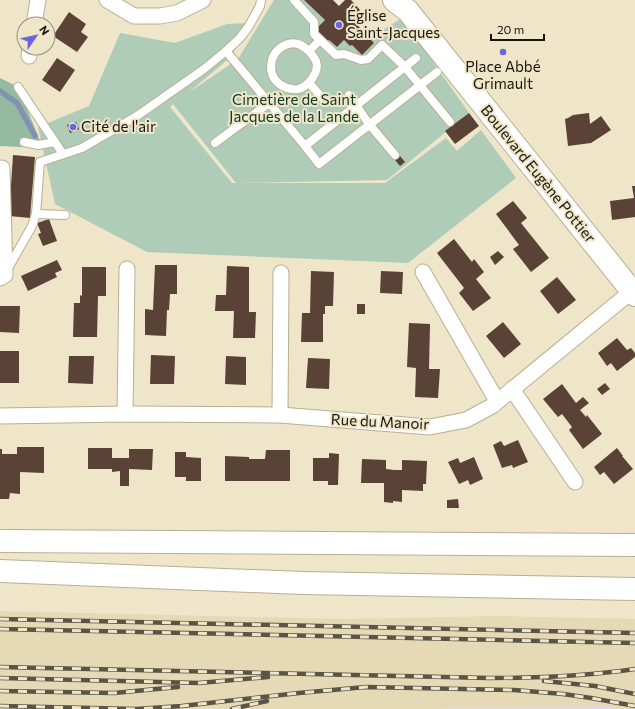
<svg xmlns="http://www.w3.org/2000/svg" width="635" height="709" font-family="Commissioner,sans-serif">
<rect width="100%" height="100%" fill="#efe5c9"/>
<polygon fill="#e6dab6" points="0,611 345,619 497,616 635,619 635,709 614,709 608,706 434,709 0,709"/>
<polygon fill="#e7d5e5" points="608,706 614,709 434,709"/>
<polygon fill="#aeccb7" points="274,0 304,0 325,20 316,29 328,41 329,40 337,47 344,40 350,46 352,45 362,55 374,43 370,38 402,18 469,113 387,180 236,183 173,104 170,107 232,183 385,183 446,138 457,151 481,130 516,178 408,263 147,252 55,204 38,127 89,106 120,33 175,43 227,24 247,23 232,56 188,93 238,59"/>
<polygon fill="#95baa0" points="0,78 18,87 43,148 0,146"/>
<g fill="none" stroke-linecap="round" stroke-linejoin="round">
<polyline stroke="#7e93b3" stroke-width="5.5" points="0,91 17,103 35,136"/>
</g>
<g fill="#5a4236">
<polygon points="304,0 333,0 339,6 345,0 351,0 360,10 351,18 374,43 362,55 352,45 350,46 344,40 337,47 329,40 328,41 316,29 325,20"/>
<polygon points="69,12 86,24 81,32 88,37 77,52 53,36"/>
<polygon points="57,58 75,70 60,92 42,80"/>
<polygon points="469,113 479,126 455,144 445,131"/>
<polygon points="589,113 590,124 601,116 611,130 591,143 568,146 565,119 568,118 573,115"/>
<polygon points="76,122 79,129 70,133 67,125"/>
<polygon points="13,155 35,157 30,218 9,216"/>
<polygon points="400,156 405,162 400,166 395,160"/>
<polygon points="632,186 635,186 635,217 612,220 610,201 634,198"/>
<polygon points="513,201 527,218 521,223 549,258 531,272 513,249 519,245 496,214"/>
<polygon points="49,219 57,241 43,246 38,234 41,233 37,223"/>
<polygon points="454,239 472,262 474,259 484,272 476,279 491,298 473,311 459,293 464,288 437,253"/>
<polygon points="498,251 504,257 495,265 490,257"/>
<polygon points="57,260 62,270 55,273 57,277 28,291 21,276"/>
<polygon points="155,265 177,265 177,294 170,294 169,310 167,310 166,336 145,335 145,309 153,310"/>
<polygon points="227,266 249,267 249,312 256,312 255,338 233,338 234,311 215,311 216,295 226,295"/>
<polygon points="82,267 106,267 106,296 98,296 97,337 73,337 74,303 80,303 80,295 82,296"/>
<polygon points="311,271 334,272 333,306 325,306 325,314 323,314 323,342 301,342 302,313 310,313"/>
<polygon points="381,271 403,272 402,294 380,293"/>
<polygon points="557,277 576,300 558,314 540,291"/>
<rect x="357" y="304" width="8" height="10"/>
<polygon points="0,306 20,306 19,333 0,332"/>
<polygon points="503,322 521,344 504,358 486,336"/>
<polygon points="409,323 430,324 429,369 440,369 438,398 415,397 416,368 407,367"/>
<polygon points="617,338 627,350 631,348 635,353 635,357 617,371 611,363 607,366 598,353"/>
<rect x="0" y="351" width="19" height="32"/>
<polygon points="151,355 175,356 174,384 150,384"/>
<polygon points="69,356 94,356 93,384 68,383"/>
<polygon points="226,356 246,357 246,385 225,384"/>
<polygon points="308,358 330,359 329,389 306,388"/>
<polygon points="605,383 610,389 602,395 597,389"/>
<polygon points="562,384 576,403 583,397 589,403 580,410 586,417 587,415 602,434 583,449 569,430 572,427 562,414 558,417 543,399"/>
<polygon points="518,440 528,462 513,468 512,465 502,468 493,445 501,441 504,446"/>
<polygon points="17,447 44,447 44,473 20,472 20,494 10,493 9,499 0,499 0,449 2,449 2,454 17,454"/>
<polygon points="88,448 112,448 112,458 129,458 129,449 153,449 152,470 129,469 129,486 120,486 120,471 112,472 112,469 88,469"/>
<polygon points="617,448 623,456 622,456 633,469 614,484 604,472 600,475 594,467"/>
<polygon points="266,450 290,450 290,481 225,481 225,456 249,457 249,459 265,459"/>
<polygon points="175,452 186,452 186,457 201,458 201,481 186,481 186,477 175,477"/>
<polygon points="329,453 339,454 338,485 328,485 328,481 313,481 313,458 329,458"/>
<polygon points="474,457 483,479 470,485 468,480 459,484 448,462 458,458 460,463"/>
<polygon points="362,459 386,460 386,469 394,470 402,470 402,460 427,461 426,484 423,484 423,491 402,490 402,502 393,501 393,503 384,502 384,483 361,483"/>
<polygon points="458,499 459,508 447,508 447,500"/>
</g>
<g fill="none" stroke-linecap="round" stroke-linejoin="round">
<defs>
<g id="lane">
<polyline points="294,0 314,22 314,34 336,55 344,54 361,60 368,59 382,45 405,67 450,122"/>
<polyline points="226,51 305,146 319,164 437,72"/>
<path d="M 309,51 C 306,49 302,45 298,44 C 287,41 275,49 272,60 C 268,75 277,87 292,89 C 293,89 297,90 298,89 C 308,87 320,72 316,61 C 314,57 311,54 309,51 L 320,40"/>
<polyline points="309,83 326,102"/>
<polyline points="18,87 63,154"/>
<polyline points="349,95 369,124 395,155"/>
<polyline points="24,142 38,145 55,142"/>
<polyline points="215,143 269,103"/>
<polyline points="305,146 416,58"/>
<polyline points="36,214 65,215"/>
<polyline points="7,270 32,226 36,214 40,162 82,148 137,116 204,69 226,51 240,38 249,26 260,6 261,0"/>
</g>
<g id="street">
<polyline points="107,0 134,16 160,16 177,13 203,0"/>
<polyline points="34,24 38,0"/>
<polyline points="29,56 30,48"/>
<polyline points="423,272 497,401"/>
<polyline points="0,278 5,275 2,168"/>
<polyline points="512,389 575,482"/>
<polyline points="125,414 127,269"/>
<polyline points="280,415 281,273"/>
<polyline points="0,416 125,414 280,415 430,427 466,420 492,406 632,291"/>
</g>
<polyline id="secondary" points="394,0 408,11 635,295"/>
<g id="highway">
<polyline points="0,541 635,545"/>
<polyline points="0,571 303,583 635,589"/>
</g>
</defs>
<use href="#lane" stroke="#b8af93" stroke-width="10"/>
<use href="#street" stroke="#b8af93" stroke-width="17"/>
<use href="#secondary" stroke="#b8af93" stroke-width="24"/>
<use href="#highway" stroke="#b8af93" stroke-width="24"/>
<use href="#lane" stroke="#fff" stroke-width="8"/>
<use href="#street" stroke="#fff" stroke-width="15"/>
<use href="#secondary" stroke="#fff" stroke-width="22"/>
<use href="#highway" stroke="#fff" stroke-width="22"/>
<defs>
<g id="rail">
<polyline points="0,619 635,633"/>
<polyline points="0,629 501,640 635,643"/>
<path d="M 0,667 L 489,678 C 537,678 587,676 635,669"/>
<polyline points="0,678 199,683 268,677"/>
<polyline points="544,681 595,686 635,694"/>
<polyline points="0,691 114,693 178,687"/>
<polyline points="0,706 136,709 182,706 299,693 366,687 514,690 563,694 591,698 635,706"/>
<polyline points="232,709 267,701"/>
</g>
</defs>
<use href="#rail" stroke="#595445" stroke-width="4.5"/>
<use href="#rail" stroke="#efe5c9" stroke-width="3" stroke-dasharray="9" stroke-linecap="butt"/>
</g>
<g fill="#6b65df" stroke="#efe5c9" stroke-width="1.5">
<circle cx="339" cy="25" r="4"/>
<circle cx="503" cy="52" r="4"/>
<circle cx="73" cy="127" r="4"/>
</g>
<g text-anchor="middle" stroke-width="4" stroke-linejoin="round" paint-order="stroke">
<g font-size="15" fill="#18150b" stroke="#efe5c9" text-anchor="start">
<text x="347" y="21">Église<tspan x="347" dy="17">Saint-Jacques</tspan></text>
<text x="503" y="72" text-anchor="middle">Place Abbé<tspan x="503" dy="17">Grimault</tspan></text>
<text x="81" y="132">Cité de l'air</text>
</g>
<g font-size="15" fill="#0d3a20" stroke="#efe5c9">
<text x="294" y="105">Cimetière de Saint<tspan x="294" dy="17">Jacques de la Lande</tspan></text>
</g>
<g font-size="15" fill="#18150b" stroke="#efe5c9">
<text transform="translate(538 174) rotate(51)" y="5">Boulevard Eugène Pottier</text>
<text transform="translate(380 422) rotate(3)" y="5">Rue du Manoir</text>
</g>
</g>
<g transform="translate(36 36) rotate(56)"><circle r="19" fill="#efe5c9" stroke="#99927d"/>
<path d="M0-3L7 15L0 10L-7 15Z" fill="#6b65df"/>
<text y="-6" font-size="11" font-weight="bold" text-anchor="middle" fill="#18150b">N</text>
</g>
<path d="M491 34v6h53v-6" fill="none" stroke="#18150b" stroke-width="2"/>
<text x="497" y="34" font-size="12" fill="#18150b" stroke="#efe5c9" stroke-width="3" paint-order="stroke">20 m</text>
</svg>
